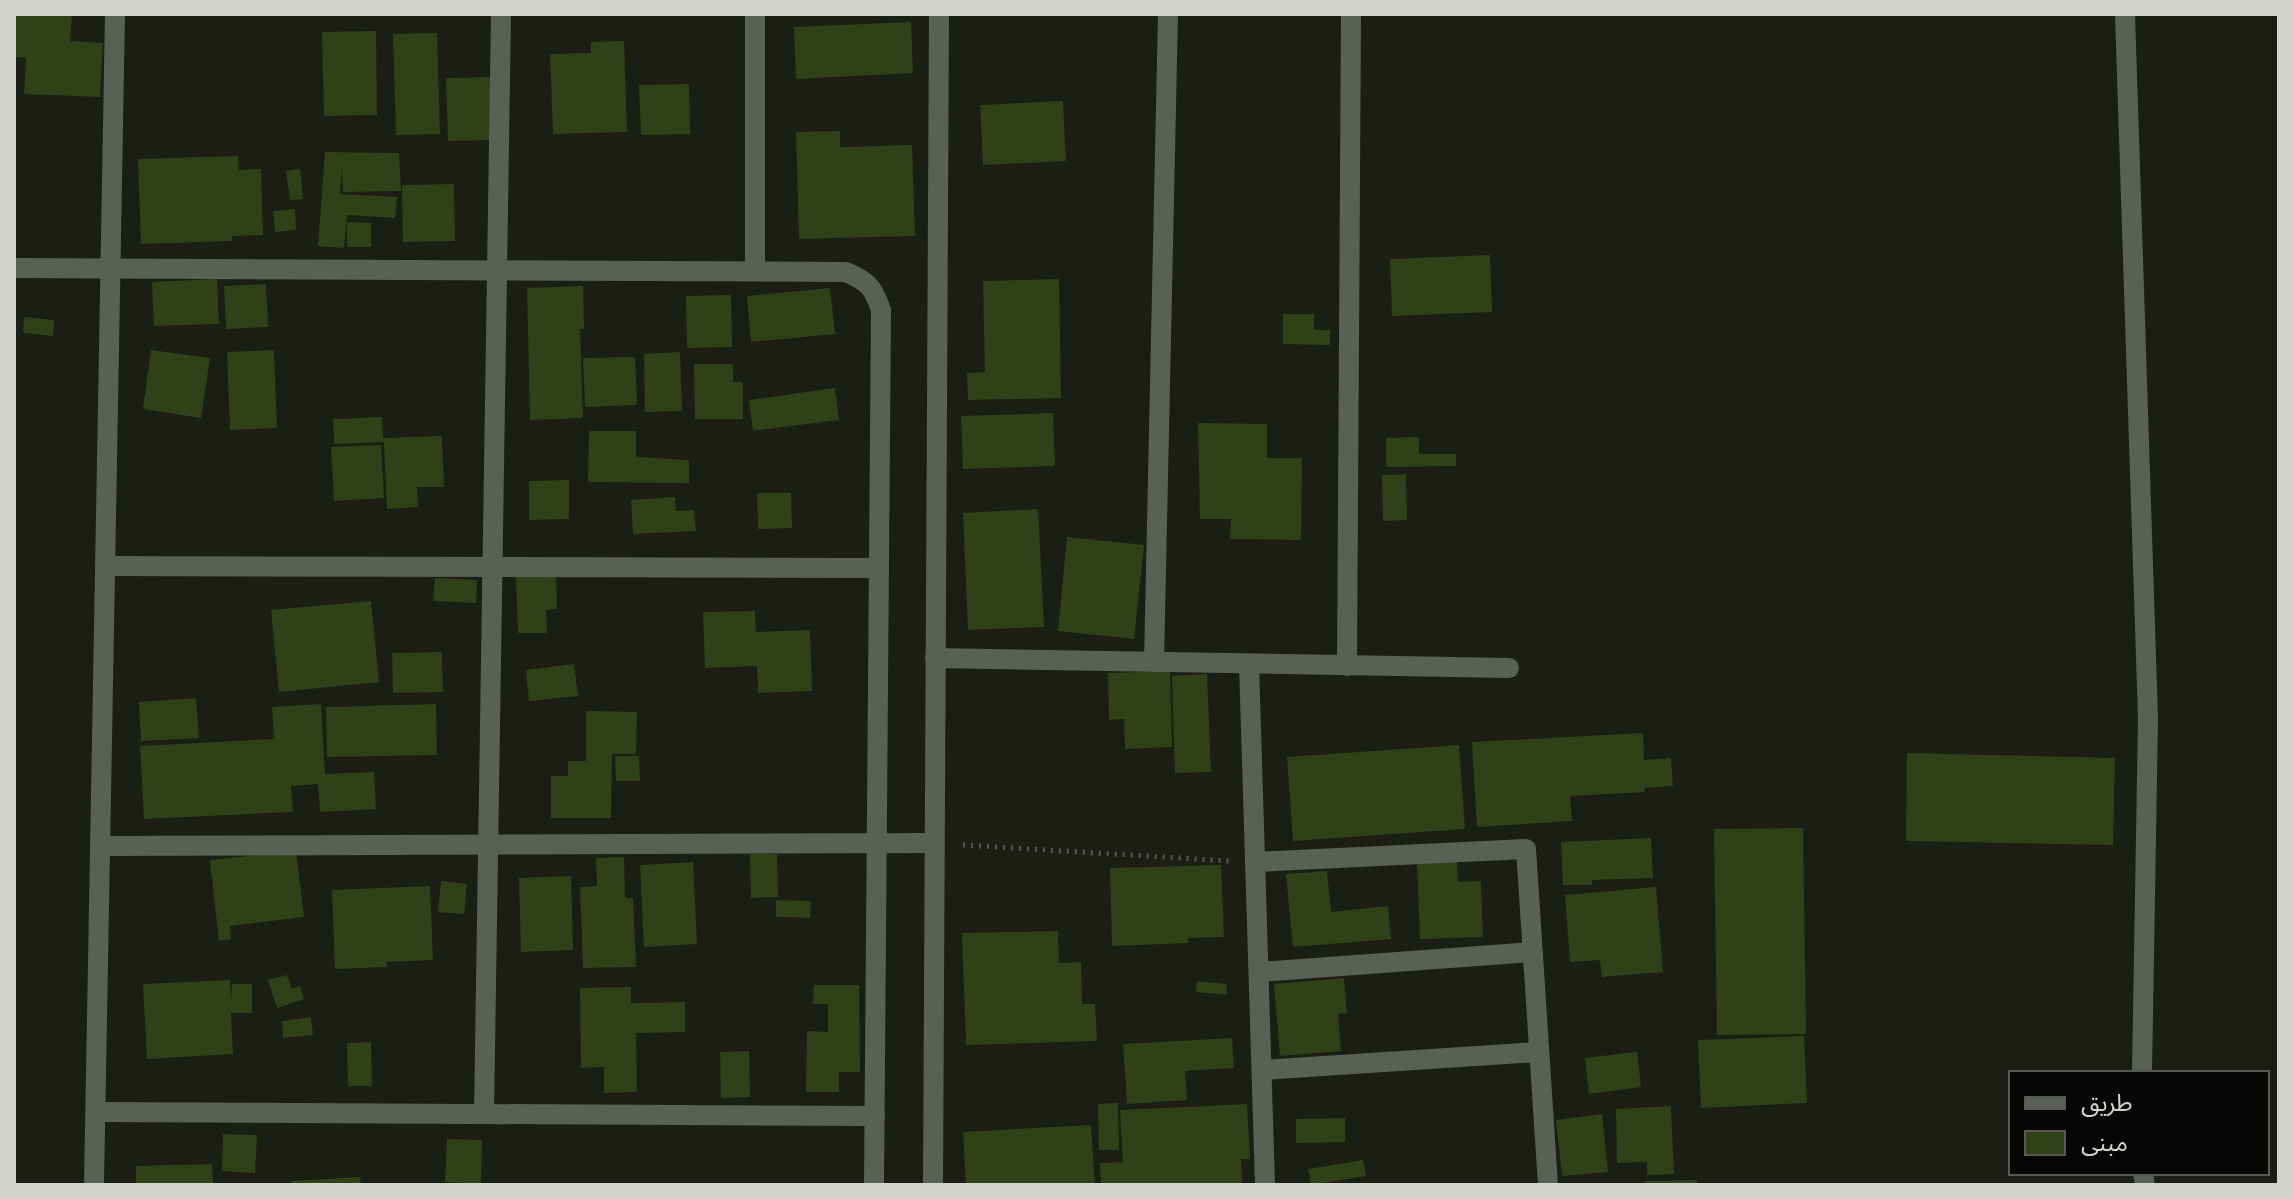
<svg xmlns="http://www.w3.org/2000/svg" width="2293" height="1199" font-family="'Work Sans','Noto Sans Arabic',sans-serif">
<rect width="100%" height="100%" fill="#1a1e15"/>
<g fill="#304017">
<polygon points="14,14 72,14 70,41 103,43 100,97 24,94 26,58 14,57"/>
<polygon points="911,22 913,73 796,79 794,27"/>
<polygon points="376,31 377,115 324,116 322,32"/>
<polygon points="437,33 440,134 396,135 393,34"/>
<polygon points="624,41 627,132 553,134 550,54 591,53 591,42"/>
<polygon points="497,77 498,140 448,141 446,78"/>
<polygon points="689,84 690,134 641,135 639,85"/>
<polygon points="1063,101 1066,161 983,165 980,105"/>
<polygon points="840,131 840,147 912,145 915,236 799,239 796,132"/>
<polygon points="325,152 399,153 401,191 343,192 342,167 340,194 397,197 395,218 347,215 344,248 318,246"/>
<polygon points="238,156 239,170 261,169 263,235 232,236 232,241 141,244 138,159"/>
<polygon points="300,169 303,199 290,200 286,171"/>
<polygon points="454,184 455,241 403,242 402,185"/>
<polygon points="295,209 296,230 275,232 273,211"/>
<polygon points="347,222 371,223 371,247 347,247"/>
<polygon points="1490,255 1492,312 1392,316 1390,259"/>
<polygon points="217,279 219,324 154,326 152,282"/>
<polygon points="1059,279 1061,398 968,400 967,373 985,372 983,281"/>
<polygon points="266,284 268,327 226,329 224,286"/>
<polygon points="583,286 584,329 580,329 583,418 530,420 527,288"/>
<polygon points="830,288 835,334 751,342 747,296"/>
<polygon points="731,295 732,347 687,348 686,296"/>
<polygon points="1283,314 1314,314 1314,330 1330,330 1330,345 1283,344"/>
<polygon points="24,317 54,320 53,336 23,333"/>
<polygon points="151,350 210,358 201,418 143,409"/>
<polygon points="274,350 277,428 230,430 227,352"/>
<polygon points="680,352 682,411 645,412 644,354"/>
<polygon points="635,357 637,405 585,407 583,358"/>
<polygon points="694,364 733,364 733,382 743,382 743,419 695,419"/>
<polygon points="835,388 839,420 753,431 749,400"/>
<polygon points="1053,413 1055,466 963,469 961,416"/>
<polygon points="382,417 383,438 442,436 444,487 417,487 418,507 387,509 384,442 334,444 333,419"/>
<polygon points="1198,423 1267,424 1267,458 1302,458 1301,540 1230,539 1231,519 1200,519"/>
<polygon points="589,431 636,431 636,457 689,460 689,483 588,482"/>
<polygon points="1419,437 1419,454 1456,454 1456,466 1386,467 1386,438"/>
<polygon points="381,445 384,498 334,501 331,447"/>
<polygon points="1406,474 1407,520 1383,521 1382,475"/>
<polygon points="569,480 569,519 529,520 529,481"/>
<polygon points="757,493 791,493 792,528 758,529"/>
<polygon points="675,497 676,511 694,510 696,531 633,534 631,500"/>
<polygon points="1038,509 1044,627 968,630 963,513"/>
<polygon points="1067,537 1144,545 1134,639 1058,631"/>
<polygon points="556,576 557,609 546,610 547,633 518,633 516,577"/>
<polygon points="435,578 477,580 476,603 433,601"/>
<polygon points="371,601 379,682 279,692 271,610"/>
<polygon points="755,611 756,632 810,630 812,691 758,693 757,666 705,668 703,612"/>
<polygon points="442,652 443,692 393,693 392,653"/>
<polygon points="574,664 578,696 529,701 526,670"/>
<polygon points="1170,671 1172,747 1125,749 1124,719 1109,720 1108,673"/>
<polygon points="1207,674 1211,772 1175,773 1172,676"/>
<polygon points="196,698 199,738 141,741 139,702"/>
<polygon points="321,704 325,774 374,772 376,809 320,812 318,784 291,786 293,812 144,819 140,746 274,739 272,707"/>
<polygon points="436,704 437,755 327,757 326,707"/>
<polygon points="586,711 637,712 636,754 612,754 611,818 551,818 551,776 568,776 568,761 586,761"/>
<polygon points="1643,733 1644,760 1671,758 1673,786 1644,788 1645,792 1570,796 1572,821 1477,827 1472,742"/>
<polygon points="1459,745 1465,829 1293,841 1287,757"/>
<polygon points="1907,753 2115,758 2113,845 1906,841"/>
<polygon points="615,756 639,756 640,781 616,781"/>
<polygon points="1803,828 1806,1034 1717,1035 1714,829"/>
<polygon points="1651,838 1653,878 1592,880 1592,885 1563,885 1561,842"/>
<polygon points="296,851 304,917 230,926 231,939 219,941 210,860"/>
<polygon points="750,854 777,854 778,897 751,898"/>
<polygon points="624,857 625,898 633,898 636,967 583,968 580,887 597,886 596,858"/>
<polygon points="1457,859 1458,882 1481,881 1483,937 1420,939 1417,861"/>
<polygon points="693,862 697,944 644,947 640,865"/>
<polygon points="1221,865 1224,937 1188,938 1188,943 1112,946 1110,868"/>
<polygon points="1327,871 1331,912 1388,906 1391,939 1293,947 1286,874"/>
<polygon points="571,876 573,950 521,952 519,878"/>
<polygon points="441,881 467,884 464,914 438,912"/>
<polygon points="430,886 433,960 386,962 387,967 335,969 332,890"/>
<polygon points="1656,887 1663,972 1602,977 1600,960 1570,962 1565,895"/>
<polygon points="776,900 811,901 810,918 776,917"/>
<polygon points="1058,931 1059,963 1081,962 1082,1004 1095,1004 1097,1041 966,1045 962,933"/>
<polygon points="287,975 292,989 300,986 304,999 277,1008 268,980"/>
<polygon points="1344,978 1347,1013 1338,1014 1341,1051 1280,1056 1274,984"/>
<polygon points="230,980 231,1003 232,984 252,984 252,1013 231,1013 233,1054 147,1059 143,984"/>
<polygon points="1197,981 1227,984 1226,995 1196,992"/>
<polygon points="814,985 859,985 860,1072 839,1072 839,1092 806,1092 807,1031 828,1032 828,1004 813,1004"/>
<polygon points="631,987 631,1003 685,1002 685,1032 636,1033 637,1092 604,1093 604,1067 581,1068 580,988"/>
<polygon points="311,1017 313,1035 283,1038 282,1021"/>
<polygon points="1804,1036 1807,1103 1701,1108 1698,1040"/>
<polygon points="1232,1038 1234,1068 1185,1071 1187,1100 1127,1104 1123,1044"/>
<polygon points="371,1042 372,1086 348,1086 347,1043"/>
<polygon points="749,1051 750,1097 721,1098 720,1052"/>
<polygon points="1637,1052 1641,1087 1589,1094 1585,1058"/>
<polygon points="1118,1103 1119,1150 1099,1150 1098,1104"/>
<polygon points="1247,1104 1250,1159 1241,1159 1242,1185 1101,1185 1100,1163 1123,1162 1120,1110"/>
<polygon points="1671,1106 1674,1174 1647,1175 1647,1162 1617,1163 1616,1109"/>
<polygon points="1602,1114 1608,1172 1562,1176 1556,1120"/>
<polygon points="1345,1118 1345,1142 1296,1143 1296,1119"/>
<polygon points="1091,1125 1095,1185 966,1185 963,1132"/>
<polygon points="223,1134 257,1135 255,1173 222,1171"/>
<polygon points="447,1139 482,1140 481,1184 445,1182"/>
<polygon points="1363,1160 1366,1176 1311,1185 1308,1169"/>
<polygon points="212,1164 213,1185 136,1185 136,1166"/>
<polygon points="360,1177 361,1185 292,1185 291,1181"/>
<polygon points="1697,1180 1697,1185 1645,1185 1645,1181"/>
</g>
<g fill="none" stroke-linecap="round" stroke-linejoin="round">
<polyline stroke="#555951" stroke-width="5" stroke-dasharray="2 6" stroke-linecap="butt" points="963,845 1229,861"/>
<g stroke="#5b6056" stroke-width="20">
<polyline points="755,14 755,271"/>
<polyline points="2125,14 2148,718 2142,1073"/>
<path d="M 14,268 L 846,272 C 869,282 873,287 881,310 L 874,1185"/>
<polyline points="106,566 879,568"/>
<polyline points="935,658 1509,668"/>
<polyline points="1154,662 1168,14"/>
<polyline points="1249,664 1265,1185"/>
<polyline points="1347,666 1351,14"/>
<polyline points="101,846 934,843"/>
<polyline points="1255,862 1526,849 1548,1185"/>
<polyline points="1259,972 1533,952"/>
<polyline points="1262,1070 1539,1052"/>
<polyline points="96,1112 875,1116"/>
<polyline points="484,1114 501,14"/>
<polyline points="2143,1173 2145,1185"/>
<polyline points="94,1185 115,14"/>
<polyline points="933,1185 939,14"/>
</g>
</g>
<rect width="2293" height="1199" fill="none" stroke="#d2d5cf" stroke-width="32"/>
<rect x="2009" y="1071" width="260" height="104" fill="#060705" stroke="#585956" stroke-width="2"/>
<rect x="2025" y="1097" width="40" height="12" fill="#5b6056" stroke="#585956" stroke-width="2"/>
<text x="2081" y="1111" font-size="24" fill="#d2d5cf">طريق</text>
<rect x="2025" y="1131" width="40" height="24" fill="#304017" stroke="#585956" stroke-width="2"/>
<text x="2081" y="1151" font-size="24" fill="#d2d5cf">مبنى</text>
</svg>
